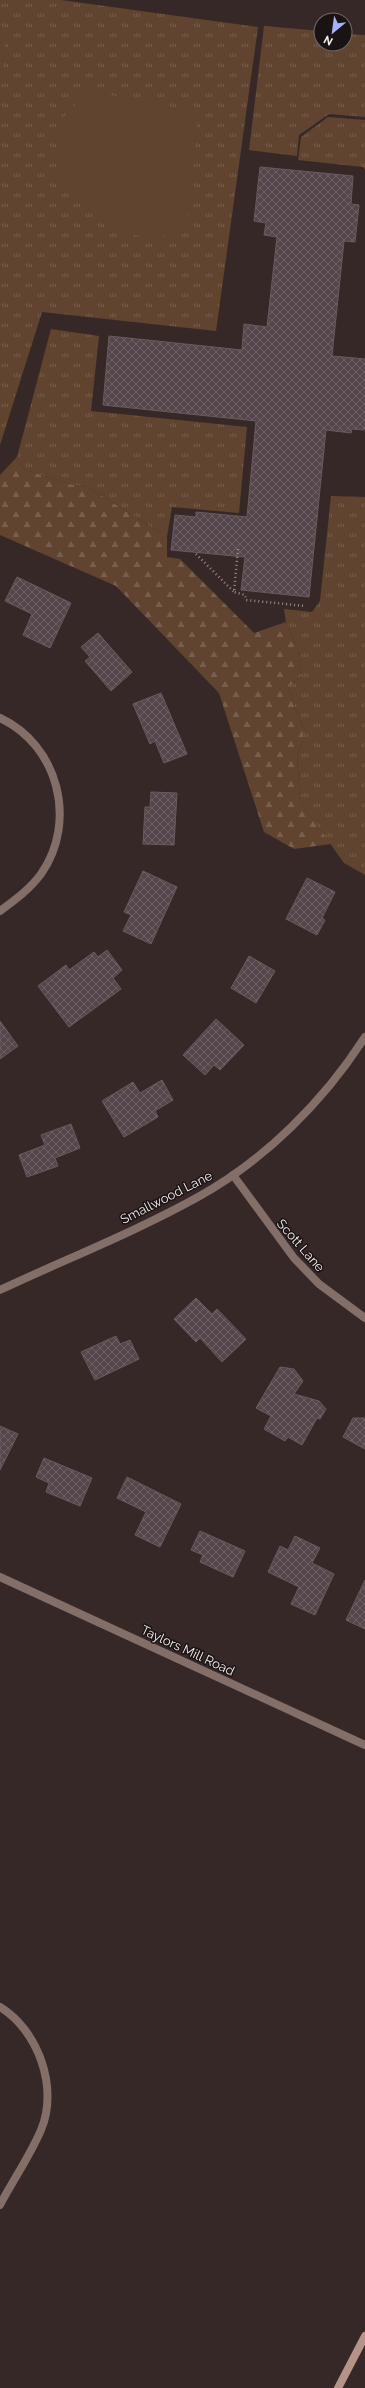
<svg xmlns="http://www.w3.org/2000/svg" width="365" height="2388" font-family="Raleway,sans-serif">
<defs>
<pattern id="forest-firs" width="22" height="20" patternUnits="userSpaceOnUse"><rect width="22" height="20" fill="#60442f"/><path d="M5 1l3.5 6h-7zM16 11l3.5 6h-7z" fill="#785f4d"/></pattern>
<pattern id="park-tufts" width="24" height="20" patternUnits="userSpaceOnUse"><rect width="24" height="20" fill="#60442f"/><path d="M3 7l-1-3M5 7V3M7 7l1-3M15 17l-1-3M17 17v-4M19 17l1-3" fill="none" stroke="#785f4d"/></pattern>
<pattern id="building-cross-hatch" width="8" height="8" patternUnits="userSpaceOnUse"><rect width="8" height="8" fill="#55464b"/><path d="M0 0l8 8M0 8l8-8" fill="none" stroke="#6e6165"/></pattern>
</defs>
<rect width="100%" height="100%" fill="#372828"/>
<polygon fill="url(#forest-firs)" points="17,457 23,469 70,484 88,487 167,537 167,557 180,559 254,633 286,622 298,650 301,676 288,688 303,728 303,741 297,756 300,801 331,844 294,849 264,832 219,693 116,586 0,535 0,475"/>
<g fill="url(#park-tufts)">
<polygon points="0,0 61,0 258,27 216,331 42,312 0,445"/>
<polygon points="264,26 321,31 321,44 345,44 345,34 365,35 365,117 329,114 299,135 297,156 249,150"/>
<polygon points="328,117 365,120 365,170 363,167 298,160 301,137"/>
<polygon points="51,329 99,336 91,411 247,427 239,513 172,507 167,537 88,487 70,484 23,469 17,457"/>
<polygon points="331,496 365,497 365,875 344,863 300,801 297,756 303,741 303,728 288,688 301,676 298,650 286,622 284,609 312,612 320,601"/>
</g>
<g fill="#60442f">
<polygon points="0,33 6,34 0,94"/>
<polygon points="89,90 198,115 187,221 155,241 107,226 59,173 61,120"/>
</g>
<g fill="url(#building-cross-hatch)" stroke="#6a5a5f">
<polygon points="260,167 353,176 351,204 359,205 355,242 344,241 332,356 365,359 365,430 352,429 351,433 326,430 309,597 241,590 245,557 171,550 175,515 196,517 196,512 247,517 256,421 103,405 109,336 242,350 244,324 267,327 277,237 264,235 266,223 254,221"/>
<polygon points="17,577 71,603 50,648 23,635 32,614 5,601"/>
<polygon points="98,633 132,672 111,691 85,661 90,657 81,647"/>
<polygon points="161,693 187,754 164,763 155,741 150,744 133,704"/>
<polygon points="151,792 177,793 174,845 143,844 145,807 150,807"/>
<polygon points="143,871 177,887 151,944 123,931 131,915 124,912"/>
<polygon points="307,878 335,892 322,918 325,920 317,935 286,919"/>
<polygon points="107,950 122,970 113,978 121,989 69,1027 38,986 66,965 69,970 94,952 98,957"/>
<polygon points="249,956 275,971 256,1003 231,988"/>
<polygon points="216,1019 244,1045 220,1070 214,1065 205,1075 183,1055"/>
<polygon points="0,1021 18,1046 0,1059"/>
<polygon points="162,1080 173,1100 155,1111 158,1117 124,1137 102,1101 133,1082 140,1093"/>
<polygon points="71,1124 80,1148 55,1158 58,1166 27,1177 19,1155 45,1145 41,1135"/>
<polygon points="196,1298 212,1314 217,1309 246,1339 222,1362 200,1338 196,1342 174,1319"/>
<polygon points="116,1336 120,1344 130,1340 139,1359 95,1380 81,1352"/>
<polygon points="280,1367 294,1369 303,1381 294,1394 319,1401 326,1409 320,1419 317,1418 302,1445 288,1437 285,1441 264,1429 271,1416 256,1408"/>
<polygon points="353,1418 365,1418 365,1449 343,1437"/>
<polygon points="0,1426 18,1434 0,1470"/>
<polygon points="44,1458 92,1478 80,1506 46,1492 49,1483 36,1477"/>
<polygon points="127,1477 181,1504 160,1547 135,1535 146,1512 117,1498"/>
<polygon points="200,1531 245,1551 233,1577 200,1562 203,1555 191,1550"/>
<polygon points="295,1536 320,1548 312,1563 334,1574 315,1615 291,1604 299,1587 268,1572 280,1546 288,1550"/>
<polygon points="365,1580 365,1629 346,1620"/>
</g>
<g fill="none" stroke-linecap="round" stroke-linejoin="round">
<g stroke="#998c8c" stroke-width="2.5" stroke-dasharray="1 3" stroke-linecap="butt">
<polyline points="238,549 234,592 245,595 246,600 305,606"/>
<polyline points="196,554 234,592"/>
</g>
<g stroke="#846e68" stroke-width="8">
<path d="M 0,718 C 58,745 78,821 41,874 C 30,889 15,900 0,911"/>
<polyline points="233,1175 294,1258 319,1284 365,1318"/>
<path d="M 0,1290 C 66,1259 135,1232 198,1197 C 265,1160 324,1101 365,1037"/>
<polyline points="0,1577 365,1745"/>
<path d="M 0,2007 C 38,2030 59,2088 41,2130 C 30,2156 13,2180 0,2205"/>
</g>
<polyline stroke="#b59389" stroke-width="8" points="338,2388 365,2336"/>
</g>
<g text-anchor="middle" stroke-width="3" stroke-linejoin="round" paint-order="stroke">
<g font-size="13" fill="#f8edee" stroke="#191313">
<text transform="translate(166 1197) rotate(-27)" y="5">Smallwood Lane</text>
<text transform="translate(301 1245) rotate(49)" y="5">Scott Lane</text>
<text transform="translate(188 1650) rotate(25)" y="5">Taylors Mill Road</text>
</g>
</g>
<g transform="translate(333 32) rotate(209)"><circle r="19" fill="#191313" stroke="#726a6b"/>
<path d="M0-3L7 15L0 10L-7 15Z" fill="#a4b2fc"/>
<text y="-6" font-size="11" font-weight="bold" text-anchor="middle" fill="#f8edee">N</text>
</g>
</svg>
